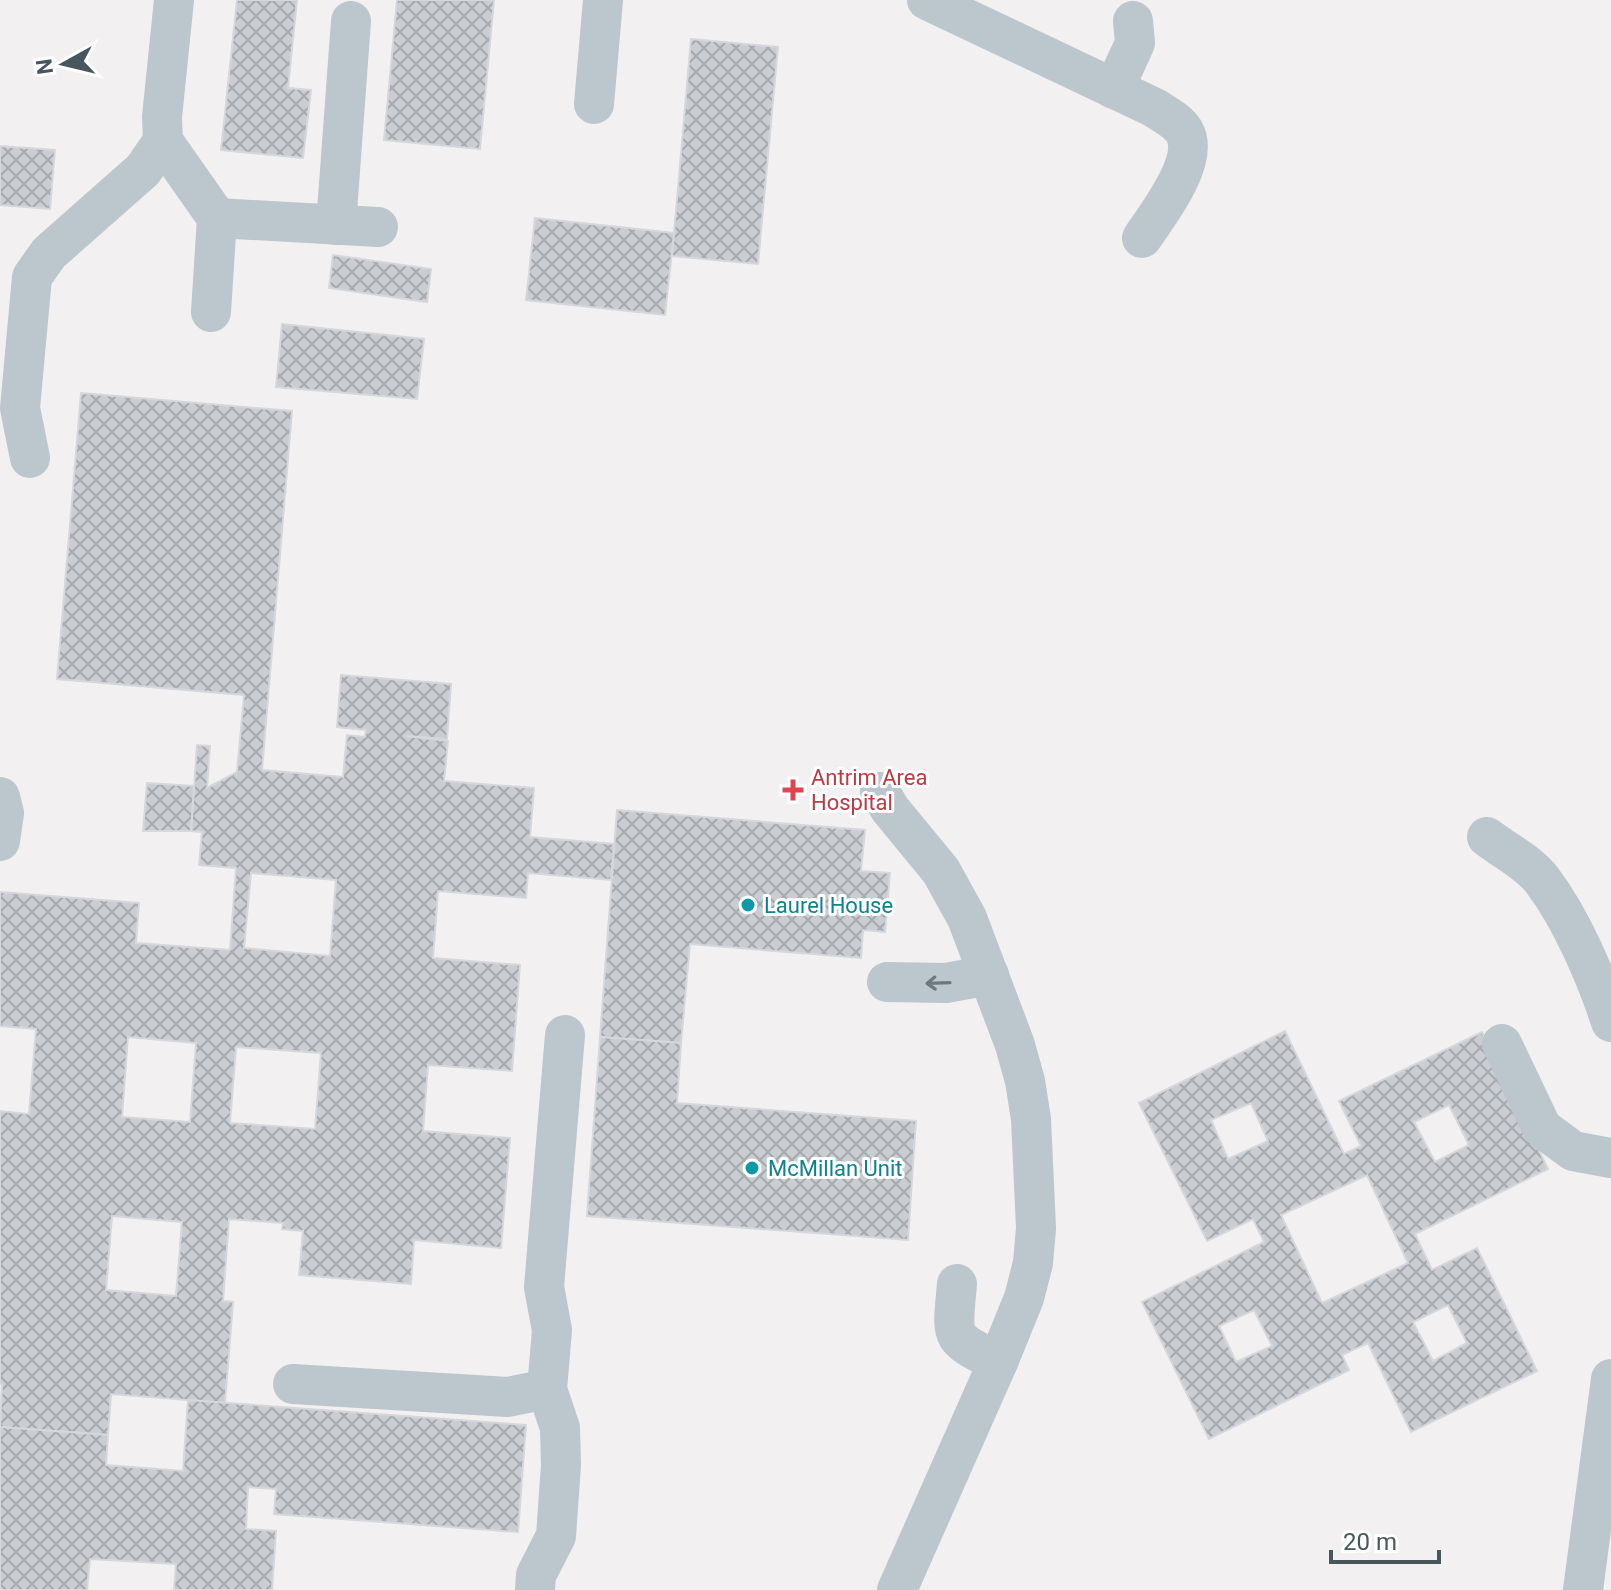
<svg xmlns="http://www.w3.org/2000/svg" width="1611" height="1590" font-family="Roboto,sans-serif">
<defs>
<pattern id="building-cross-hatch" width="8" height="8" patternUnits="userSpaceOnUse" patternTransform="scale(2)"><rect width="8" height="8" fill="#caced3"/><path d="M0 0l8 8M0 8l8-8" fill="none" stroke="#a6aaae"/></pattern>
</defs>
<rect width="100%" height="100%" fill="#f3f0f1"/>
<g fill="url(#building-cross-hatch)" stroke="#d5d7dc" stroke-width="2" fill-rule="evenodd">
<polygon points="237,0 297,0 288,88 311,90 303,158 221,150"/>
<polygon points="397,0 494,0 480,149 384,140"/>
<polygon points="691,39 778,47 758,264 672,256"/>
<polygon points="0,146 55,150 50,209 0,205"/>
<polygon points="535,218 674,233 665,315 526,300"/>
<polygon points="333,255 431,269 427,302 329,288"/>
<polygon points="282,324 424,339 417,399 276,387"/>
<path d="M 81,393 L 292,411 L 262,770 L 343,777 L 347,735 L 365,737 L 366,730 L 337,727 L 341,675 L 451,684 L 447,739 L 406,736 L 448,741 L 444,781 L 534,788 L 530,837 L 614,844 L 611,880 L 528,873 L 526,898 L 438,891 L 433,958 L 520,965 L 512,1071 L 428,1065 L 423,1131 L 510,1138 L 501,1248 L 414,1240 L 411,1284 L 299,1275 L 303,1231 L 282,1229 L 283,1223 L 229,1219 L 223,1301 L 233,1302 L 225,1403 L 111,1394 L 108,1435 L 0,1427 L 2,1384 L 0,1384 L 0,1111 L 29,1114 L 36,1029 L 0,1026 L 0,892 L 139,903 L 136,943 L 230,950 L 236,868 L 199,865 L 202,832 L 191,831 L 197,745 L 210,746 L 207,788 L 237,772 L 244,695 L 57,679 ZM 251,873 L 336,880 L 330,956 L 244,948 ZM 128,1037 L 196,1043 L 190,1122 L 122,1117 ZM 236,1047 L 321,1053 L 315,1129 L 230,1123 ZM 112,1216 L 182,1222 L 176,1296 L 106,1290 Z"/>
<polygon points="147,783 194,786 191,831 143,831"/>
<polygon points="617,810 865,830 861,871 890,873 885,932 863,930 861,958 690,944 681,1043 600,1037"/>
<path d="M 1285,1031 L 1344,1154 L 1361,1146 L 1339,1101 L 1482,1032 L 1548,1169 L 1415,1234 L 1432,1270 L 1477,1248 L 1537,1371 L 1411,1432 L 1368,1343 L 1342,1355 L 1349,1370 L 1209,1439 L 1142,1302 L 1264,1242 L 1253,1219 L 1207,1241 L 1139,1103 ZM 1251,1103 L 1268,1141 L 1228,1159 L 1211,1120 ZM 1449,1105 L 1469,1145 L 1435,1162 L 1414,1122 ZM 1367,1175 L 1408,1263 L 1322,1303 L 1281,1215 ZM 1448,1305 L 1467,1343 L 1433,1361 L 1413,1322 ZM 1254,1310 L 1272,1346 L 1236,1362 L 1219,1326 Z"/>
<polygon points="600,1037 681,1043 677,1103 916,1121 908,1240 587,1216"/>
<polygon points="188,1400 526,1425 518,1532 274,1514 276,1489 248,1487 246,1529 276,1531 272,1590 174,1590 176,1564 90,1559 87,1590 0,1590 0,1427 108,1435 106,1465 183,1471"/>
</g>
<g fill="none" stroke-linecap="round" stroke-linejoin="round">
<g stroke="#bcc6cd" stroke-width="40">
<polyline points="174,0 162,117 163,141 217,218 211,312"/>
<path d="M 927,0 L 1155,108 C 1165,115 1178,121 1184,131 C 1201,160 1158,214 1142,238"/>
<polyline points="1114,89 1135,43 1133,21"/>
<polyline points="594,104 603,0"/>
<polyline points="217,218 378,227"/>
<polyline points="336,225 351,21"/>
<polyline points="30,458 20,408 32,277 49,253 143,170 163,141"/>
<polyline points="880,792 890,809 941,871 967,918 1015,1045 1025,1081 1031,1119 1036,1228 1033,1263 1024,1298 998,1362 897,1590"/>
<polyline points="0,797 4,813 0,841"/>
<path d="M 1487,837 C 1505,851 1528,862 1542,880 C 1571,918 1596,976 1611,1022"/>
<polyline points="887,982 946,983 989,975"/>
<polyline points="1502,1044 1542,1128 1573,1151 1611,1158"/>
<path d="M 957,1284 C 952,1340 948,1337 998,1362"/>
<polyline points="293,1384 508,1397 547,1389"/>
<polyline points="535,1590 536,1575 556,1536 561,1465 560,1428 547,1389 552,1330 544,1287 565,1035"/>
<polyline points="1583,1590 1611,1379"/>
</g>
</g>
<defs><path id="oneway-shaft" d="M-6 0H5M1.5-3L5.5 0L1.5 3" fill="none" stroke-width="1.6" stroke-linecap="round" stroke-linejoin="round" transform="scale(2)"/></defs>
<use stroke="#6b787f" href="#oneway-shaft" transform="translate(938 983) rotate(178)"/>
<path fill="#e0444e" stroke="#fff" stroke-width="3" d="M789 778h8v8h8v8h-8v8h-8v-8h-8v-8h8z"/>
<g fill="#0f9aa8" stroke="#fff" stroke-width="3">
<circle cx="748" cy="905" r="8"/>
<circle cx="752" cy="1168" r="8"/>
</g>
<g text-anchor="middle" stroke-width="6" stroke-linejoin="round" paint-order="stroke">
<g font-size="22" fill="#be3a42" stroke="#fff" text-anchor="start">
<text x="811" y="785">Antrim Area<tspan x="811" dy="25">Hospital</tspan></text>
</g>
<g font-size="22" fill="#0d838f" stroke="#fff" text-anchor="start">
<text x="764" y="913">Laurel House</text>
<text x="768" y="1176">McMillan Unit</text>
</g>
</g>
<g transform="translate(64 64) rotate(262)" stroke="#ffffff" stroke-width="6" paint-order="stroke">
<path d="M0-6L14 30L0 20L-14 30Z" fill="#48565e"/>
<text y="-12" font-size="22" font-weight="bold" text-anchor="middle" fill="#48565e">N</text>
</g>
<path d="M1331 1550v12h108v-12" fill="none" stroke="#48565e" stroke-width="4"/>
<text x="1343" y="1550" font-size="24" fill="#48565e" stroke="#ffffff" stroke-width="6" paint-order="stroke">20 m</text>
</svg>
